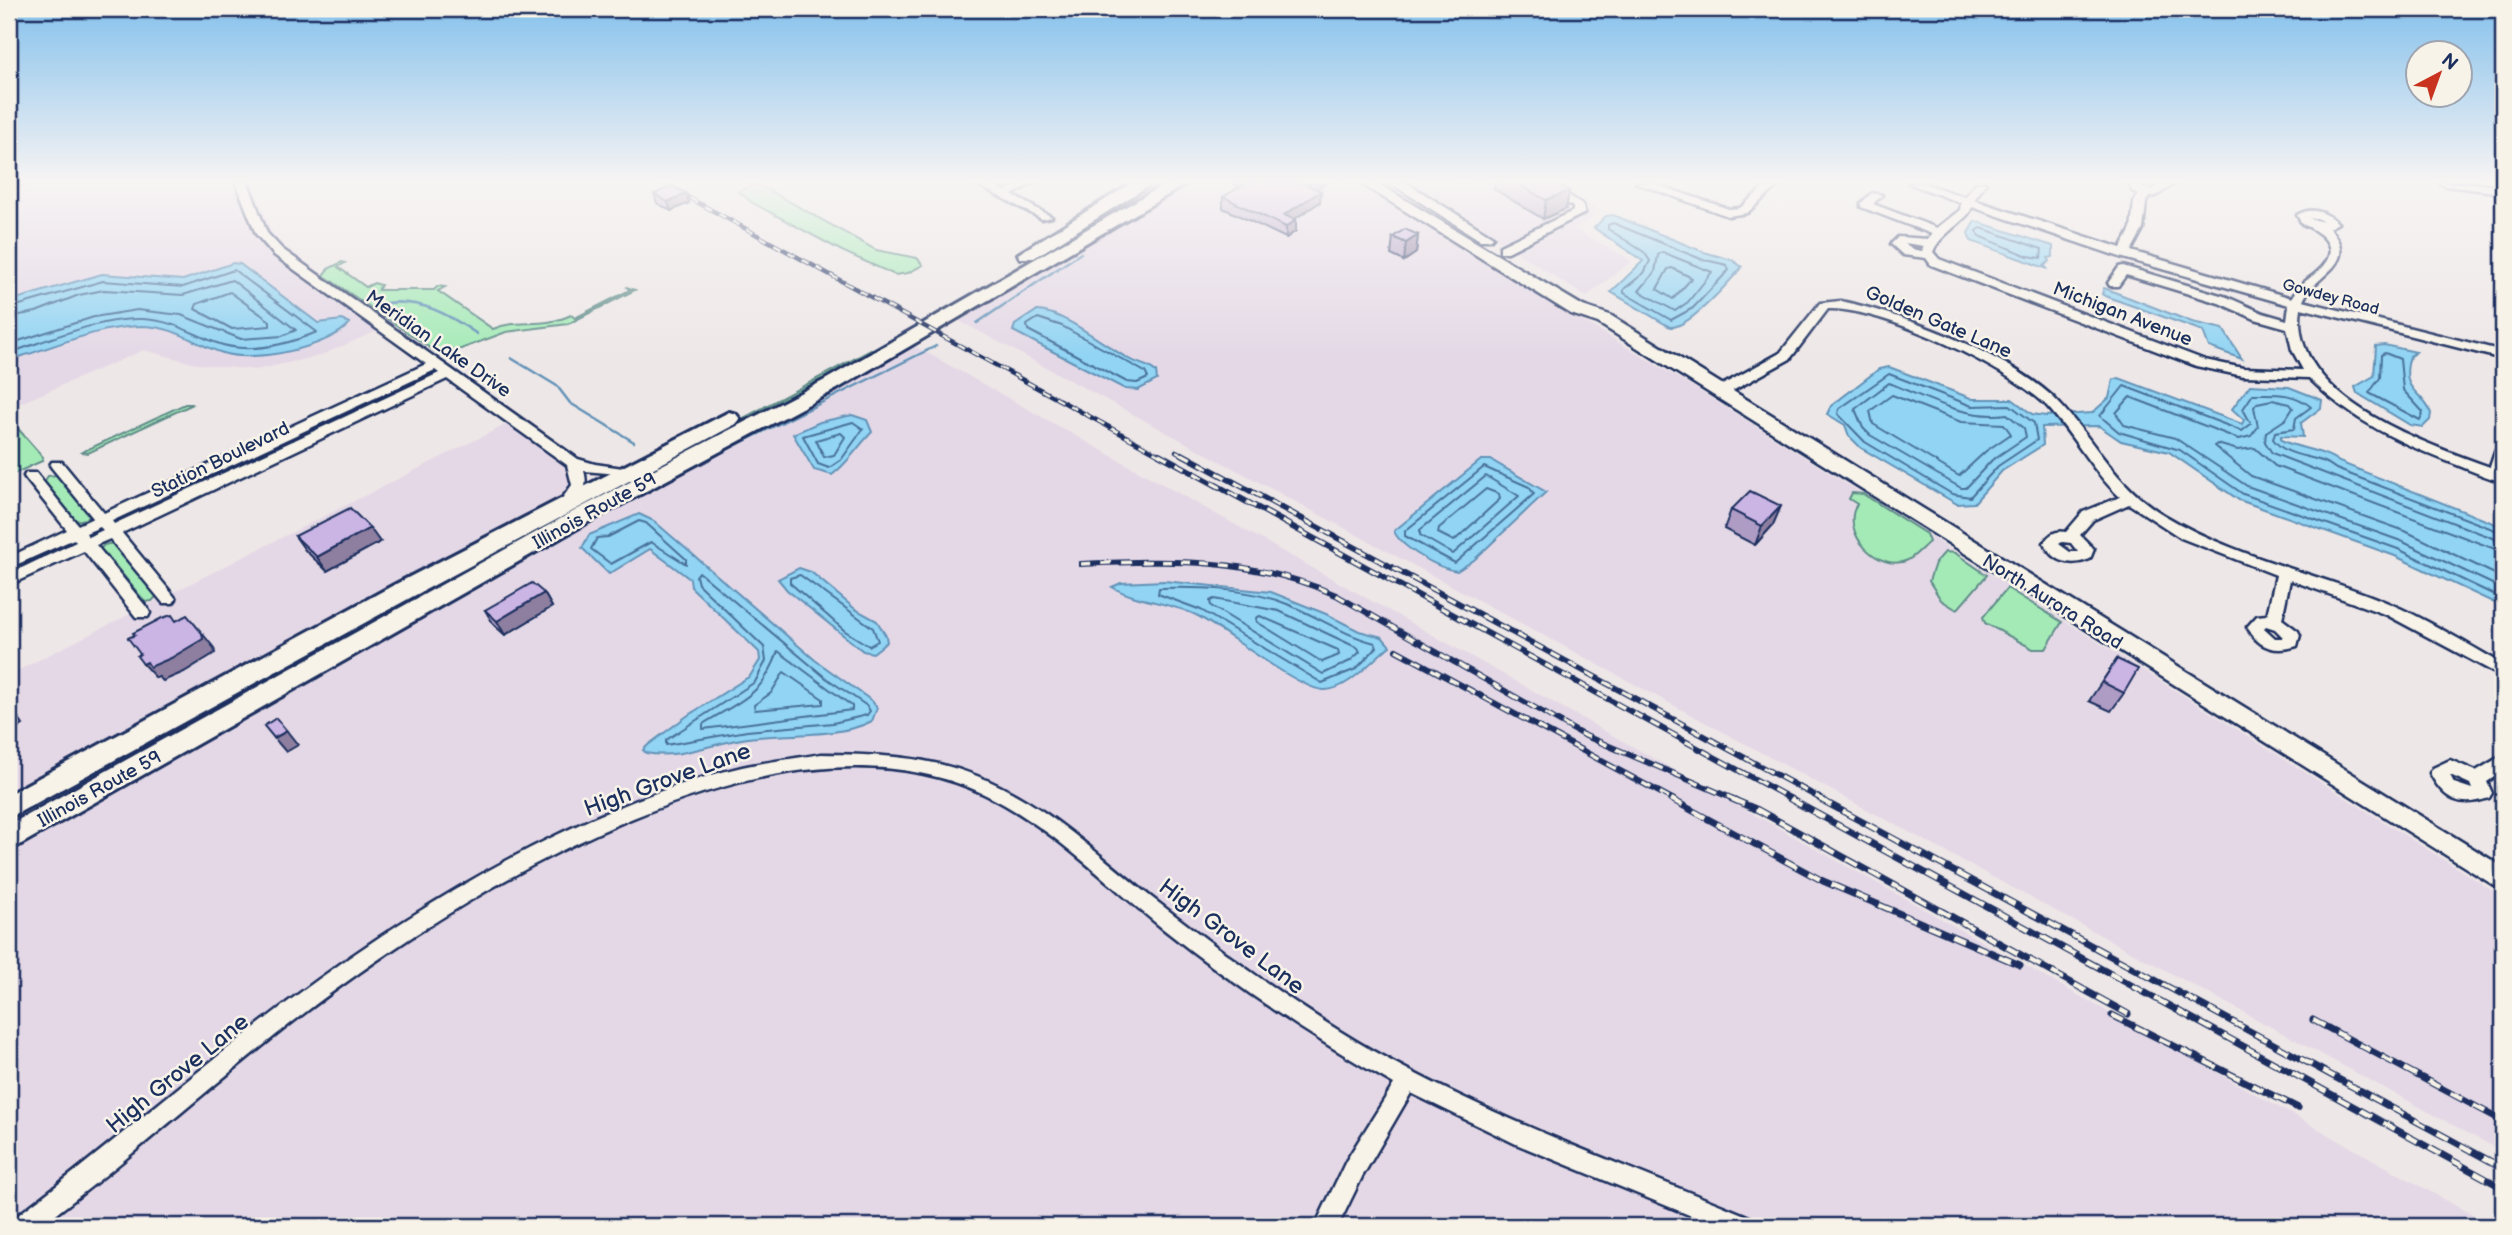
<svg xmlns="http://www.w3.org/2000/svg" width="2512" height="1235" font-family="'Balsamiq Sans',sans-serif">
<rect width="100%" height="100%" fill="#eee7e7"/>
<filter id="ink" filterUnits="userSpaceOnUse"><feTurbulence type="fractalNoise" baseFrequency=".0143" numOctaves="2"/><feDisplacementMap in="SourceGraphic" scale="14" xChannelSelector="R" yChannelSelector="G"/><feConvolveMatrix kernelMatrix="1 2 1 2 8 2 1 2 1" color-interpolation-filters="sRGB"/></filter>
<g filter="url(#ink)">
<g fill="#e4d8e6">
<polygon points="9,183 253,183 272,232 284,246 393,324 319,356 256,370 196,364 144,350 9,408"/>
<polygon points="1196,183 1354,183 1695,388 2503,897 2503,1152 956,319"/>
<polygon points="1409,183 1554,183 1596,209 1591,219 1574,228 1632,261 1586,297"/>
<polygon points="913,345 2492,1226 9,1226 9,851 363,648"/>
<polygon points="509,423 586,482 9,803 9,675"/>
</g>
<g fill="#a4eab6" stroke="#608c8a" stroke-width="2">
<polygon points="754,185 765,188 876,250 917,258 923,265 908,273 895,275 842,251 751,202 738,191"/>
<path d="M 342,262 L 345,263 L 338,267 L 366,287 L 374,283 L 381,285 L 378,290 L 434,290 L 438,286 L 445,287 L 438,291 L 493,329 C 518,318 543,329 571,315 L 575,318 L 630,290 L 626,287 L 635,290 L 568,324 L 506,332 L 453,352 L 452,349 L 436,352 L 323,275 L 328,269 Z"/>
<polygon points="871,350 875,352 231,702 360,623"/>
<polygon points="185,404 193,404 88,453 82,452"/>
<polygon points="13,423 43,457 42,461 9,476 9,425"/>
<polygon points="57,475 90,514 86,519 75,521 44,482 48,476"/>
<path d="M 1852,493 L 1863,494 L 1926,534 L 1929,542 C 1923,547 1915,556 1908,560 C 1880,574 1839,533 1857,504 L 1849,499 Z"/>
<polygon points="113,543 157,596 152,601 145,602 106,554 99,550 104,545"/>
<polygon points="1945,552 1955,553 1987,575 1957,610 1941,600 1929,581 1935,563"/>
<polygon points="2007,588 2062,622 2046,649 2033,649 1985,623 1983,617"/>
</g>
<g fill="#91d4f3" stroke="#6292b7" stroke-width="2">
<path d="M 1613,215 L 1704,252 L 1732,260 L 1742,267 C 1729,282 1688,329 1670,327 L 1611,292 L 1643,261 L 1594,228 L 1606,216 Z"/>
<polygon points="1975,221 2053,246 2053,257 2048,258 2050,261 2044,266 2048,269 1971,241 1968,233"/>
<path d="M 233,263 L 240,264 L 318,323 L 342,320 L 350,323 C 329,348 253,363 223,353 C 193,344 178,327 143,326 C 97,326 53,348 9,360 L 9,301 L 102,274 L 183,280 Z"/>
<polygon points="2104,288 2192,322 2223,329 2242,359 2209,347 2203,331 2105,296 2102,294"/>
<path d="M 1036,311 C 1062,310 1104,345 1127,358 C 1137,364 1148,364 1156,372 L 1157,380 L 1138,390 L 1125,389 L 1013,331 L 1015,325 Z"/>
<path d="M 2384,345 L 2416,352 L 2410,356 C 2399,392 2422,390 2431,413 L 2430,420 L 2423,427 L 2410,425 L 2357,393 L 2355,387 L 2374,376 L 2376,346 Z"/>
<path d="M 1889,367 L 1973,399 L 2012,399 L 2032,414 L 2046,416 L 2092,413 L 2109,398 L 2113,380 L 2119,378 L 2242,424 L 2244,420 L 2232,409 L 2250,385 L 2289,387 L 2322,400 L 2321,408 L 2301,423 L 2303,437 L 2281,436 L 2281,440 C 2299,449 2324,450 2339,462 L 2503,527 L 2503,607 L 2395,556 L 2239,500 L 2169,452 L 2121,441 L 2099,426 L 2042,427 L 2043,445 L 2002,471 L 1974,503 L 1957,504 L 1861,448 L 1849,436 L 1845,425 L 1827,414 L 1831,406 L 1879,369 Z"/>
<path d="M 852,415 L 867,420 L 872,432 C 858,446 848,463 832,475 L 814,470 L 793,434 L 820,422 Z"/>
<path d="M 1481,460 L 1491,460 L 1546,492 L 1474,560 L 1457,571 C 1439,569 1400,547 1394,531 Z"/>
<path d="M 639,514 L 654,521 L 815,660 L 872,701 L 877,708 L 872,721 C 840,738 784,733 748,738 C 716,742 679,760 646,753 L 643,750 L 648,745 L 687,716 L 750,676 L 760,660 L 759,652 L 691,587 L 690,579 L 650,549 L 609,574 L 582,548 L 589,535 Z"/>
<polygon points="799,568 811,572 855,609 877,621 886,636 887,642 873,653 863,651 787,590 778,579"/>
<path d="M 1164,581 L 1271,592 L 1326,614 L 1359,631 L 1382,637 L 1390,646 C 1373,659 1347,691 1324,690 C 1298,689 1226,631 1198,616 C 1171,602 1137,602 1112,587 L 1121,583 Z"/>
</g>
<g fill="none" stroke-linecap="round" stroke-linejoin="round">
<g stroke="#4a719a" stroke-width="2">
<polygon points="1613,223 1701,259 1727,265 1729,270 1693,308 1671,320 1624,293 1624,289 1644,273 1650,261 1644,252 1608,229 1608,225"/>
<polygon points="1981,228 2042,249 2041,258 2028,256 1979,236 1977,231"/>
<polygon points="1662,252 1712,272 1688,302 1675,311 1639,291 1655,272 1658,255"/>
<polygon points="1672,268 1692,278 1673,299 1657,289 1668,269"/>
<polygon points="230,292 270,321 270,326 232,329 195,309 197,304"/>
<path d="M 9,308 L 103,281 L 183,287 L 234,270 L 317,332 C 286,345 247,355 214,342 C 187,331 173,321 143,319 C 101,317 49,340 9,353"/>
<polyline points="9,317 36,312 79,295 104,290 183,295 232,280 296,330 282,336 241,339 181,315 137,310 94,317 9,344"/>
<polygon points="1038,318 1062,326 1145,372 1148,378 1137,383 1127,382 1028,330 1027,325"/>
<polygon points="2385,353 2400,359 2403,390 2423,412 2420,420 2369,393 2380,378 2381,355"/>
<polygon points="1889,374 1972,406 2010,405 2034,423 2037,440 1998,466 1970,497 1952,494 1865,442 1838,414 1839,409"/>
<path d="M 1889,383 C 1927,398 1966,420 2007,414 L 2024,428 L 2026,437 L 1992,460 L 1966,488 L 1961,488 L 1870,435 L 1863,428 L 1855,409 Z"/>
<polygon points="1892,395 1961,422 2004,424 2011,434 1986,451 1959,476 1873,424 1870,411"/>
<polygon points="853,422 863,429 841,460 829,468 818,464 803,436"/>
<polygon points="841,433 845,437 834,455 824,457 816,440"/>
<polygon points="1484,467 1529,487 1534,494 1455,563 1405,536 1405,531"/>
<polygon points="1486,476 1519,496 1453,554 1420,535 1420,530"/>
<polygon points="1486,489 1499,494 1500,499 1454,541 1438,533 1439,528"/>
<polygon points="639,521 646,523 686,559 686,564 651,542 611,564 591,549 597,538 608,537"/>
<path d="M 2503,533 L 2336,469 C 2317,453 2288,460 2273,439 L 2275,432 L 2294,429 L 2296,418 L 2311,407 C 2294,392 2275,394 2253,394 L 2243,409 L 2251,424 L 2242,431 L 2124,386 L 2100,416 L 2119,432 L 2180,450 L 2243,494 L 2398,549 L 2503,599"/>
<polyline points="2503,542 2272,453 2265,442 2266,432 2286,419 2293,408 2290,404 2272,400 2257,403 2254,407 2258,427 2251,436 2239,439 2130,397 2116,413 2124,425 2175,438 2247,486 2401,541 2503,589"/>
<polyline points="2503,552 2275,466 2255,448 2238,450 2217,444 2214,446 2251,476 2405,531 2503,578"/>
<polygon points="699,572 826,678 867,706 870,711 867,715 833,723 747,731 666,745 666,740 755,682 766,661 764,647 698,584 696,576"/>
<polygon points="800,575 873,628 878,641 869,646 845,631 790,583 790,578"/>
<path d="M 1159,588 C 1201,587 1247,588 1287,604 C 1317,616 1343,635 1375,643 L 1377,647 L 1356,669 L 1322,683 L 1201,610 L 1158,594 Z"/>
<polygon points="1214,599 1279,611 1358,648 1360,652 1350,661 1323,674 1211,606 1210,601"/>
<polygon points="1260,616 1338,650 1339,655 1322,662 1257,622 1256,618"/>
<path d="M 778,651 L 852,706 L 852,710 L 703,729 L 703,724 C 740,701 764,695 778,651 Z"/>
<polygon points="784,672 823,699 823,704 755,710 754,705 771,693"/>
</g>
<g stroke="#6292b7" stroke-width="2.5">
<path d="M 385,303 C 422,299 448,314 477,334"/>
<polyline points="977,323 1081,253"/>
<polyline points="511,358 557,386 570,403 634,442"/>
<polyline points="714,456 936,346"/>
</g>
<polyline stroke="#6292b7" stroke-width="3.5" points="672,477 718,454"/>
<defs>
<g id="minor">
<polygon points="9,183 27,183 9,189"/>
<path d="M 236,183 L 248,183 L 267,233 L 282,249 L 578,459 L 595,464 L 630,469 L 632,472 L 630,475 L 584,471 C 589,487 582,497 570,507 L 560,507 L 558,504 L 572,485 L 567,465 L 447,379 L 122,533 L 173,595 L 176,599 L 173,603 L 163,603 L 110,539 L 96,545 L 148,609 L 150,613 L 148,617 L 136,617 L 84,551 L 9,585 L 9,574 L 76,542 L 74,539 L 9,568 L 9,557 L 67,530 L 26,479 L 24,476 L 26,473 L 36,473 L 78,525 L 93,518 L 52,468 L 50,465 L 52,462 L 62,462 L 104,513 L 426,364 L 274,255 L 256,234 ZM 435,370 L 439,373 L 114,524 L 112,521 ZM 100,527 L 103,530 L 88,537 L 86,533 Z"/>
<polygon points="974,183 988,183 1004,191 1020,183 1033,183 1012,195 1052,217 1042,219"/>
<polygon points="1537,183 1549,183 1582,204 1585,213 1508,252 1500,252 1500,246 1573,211 1573,207"/>
<polygon points="1636,183 1652,183 1729,209 1740,208 1769,183 1781,183 1747,213 1728,216"/>
<path d="M 1908,183 L 1923,183 L 1965,197 L 1976,183 L 1986,183 L 1974,200 L 2121,248 L 2131,229 L 2134,202 L 2139,194 L 2132,191 L 2130,183 L 2140,183 L 2141,187 L 2151,190 L 2163,183 L 2176,183 L 2156,196 L 2149,197 L 2146,202 L 2143,229 L 2131,251 L 2292,298 C 2300,281 2312,279 2323,266 C 2341,245 2319,231 2302,224 L 2297,215 C 2312,206 2326,212 2338,223 L 2329,228 C 2362,265 2314,273 2303,301 L 2503,351 L 2503,359 L 2301,308 C 2287,397 2424,443 2490,467 L 2496,449 L 2503,445 L 2503,482 C 2488,478 2472,471 2457,465 C 2402,444 2350,420 2309,378 L 2243,376 L 2196,366 L 1931,265 L 1926,258 L 1903,255 L 1891,244 L 1898,237 L 1928,239 L 1932,234 L 1861,207 L 1861,203 L 1872,193 L 1882,195 L 1873,204 L 1937,228 L 1960,210 L 1961,203 ZM 1972,207 L 2120,257 L 2289,305 L 2287,320 L 2263,313 L 2227,297 L 2123,266 L 2119,267 L 2108,283 L 2110,286 L 2118,286 L 2126,275 L 2219,303 L 2255,319 L 2287,328 L 2292,350 L 2303,370 L 2243,368 L 2205,360 L 1939,259 L 1933,252 C 1941,232 1968,221 1972,207 ZM 2310,218 L 2317,218 L 2323,222 ZM 1905,243 L 1924,246 L 1922,251 L 1911,249 Z"/>
<polygon points="2440,183 2471,183 2503,187 2503,193 2446,186"/>
<path d="M 1841,301 C 1902,314 2012,356 2056,400 C 2095,440 2114,485 2164,515 C 2232,556 2308,571 2381,600 C 2424,617 2463,642 2503,664 L 2503,677 L 2387,615 L 2290,580 L 2282,619 L 2298,631 L 2300,635 L 2297,646 C 2275,653 2258,648 2247,627 L 2257,616 L 2267,615 L 2276,575 L 2181,538 L 2129,504 L 2093,520 L 2080,535 L 2094,549 L 2090,559 C 2070,567 2054,562 2044,543 C 2049,534 2056,530 2066,532 L 2083,512 L 2120,497 C 2091,470 2073,434 2046,405 C 2009,368 1879,306 1828,309 L 1790,359 L 1725,395 L 1715,395 L 1715,389 L 1780,353 L 1820,303 ZM 2062,542 L 2071,543 L 2078,552 L 2070,552 L 2059,544 ZM 2266,626 L 2275,629 L 2284,638 L 2275,638 L 2264,628 Z"/>
<path d="M 821,754 C 877,755 924,755 977,776 C 1044,802 1095,853 1151,897 C 1222,952 1295,1006 1373,1051 C 1494,1119 1624,1165 1752,1218 L 1755,1226 L 1716,1226 L 1516,1144 L 1411,1093 L 1362,1177 L 1338,1226 L 1315,1226 L 1346,1161 L 1394,1084 C 1312,1038 1235,986 1162,928 C 1105,882 1051,826 984,794 C 777,696 470,888 307,1011 C 216,1080 132,1158 40,1226 L 11,1226 L 14,1218 C 98,1156 176,1087 259,1024 C 397,917 571,808 742,767 C 768,761 795,759 821,754 Z"/>
<path d="M 2503,755 L 2503,771 L 2487,782 L 2492,793 L 2489,798 C 2460,808 2444,800 2430,773 L 2433,768 L 2450,760 L 2476,771 ZM 2450,775 L 2470,784 L 2472,789 L 2454,783 Z"/>
</g>
<g id="secondary">
<polygon points="1360,183 1377,183 1583,306 1610,315 2503,867 2503,891 1598,323 1571,314"/>
<polygon points="1390,183 1407,183 1493,237 1490,240 1480,240"/>
</g>
<g id="primary">
<polygon points="1132,183 1153,183 1034,258 1020,258 1018,254"/>
<polygon points="1167,183 1188,183 837,389 592,520 9,851 9,825 576,510 823,381"/>
<polygon points="729,412 736,414 740,419 736,424 410,598 9,818 9,794 392,586"/>
</g>
</defs>
<use href="#minor" stroke="#1b2f5e" stroke-width="5"/>
<use href="#secondary" stroke="#1b2f5e" stroke-width="5"/>
<use href="#primary" stroke="#1b2f5e" stroke-width="6"/>
<use href="#minor" fill="#f7f3e8" fill-rule="evenodd"/>
<use href="#secondary" fill="#f7f3e8" fill-rule="evenodd"/>
<use href="#primary" fill="#f7f3e8" fill-rule="evenodd"/>
<defs>
<g id="rail-far2">
<polyline points="662,183 1162,456"/>
<polyline points="1176,451 1185,456"/>
</g>
<g id="rail-far1">
<polyline points="1159,454 1793,800"/>
<polyline points="1182,454 1823,800"/>
<path d="M 1081,564 C 1174,560 1249,557 1336,595 L 1581,734 L 1736,800"/>
<polyline points="1396,650 1674,800"/>
</g>
<g id="rail">
<polyline points="1671,799 1823,881 2020,965"/>
<polyline points="1732,799 1758,810 2128,1014"/>
<polyline points="1790,799 2503,1188"/>
<polyline points="1820,799 2503,1168"/>
<polyline points="2112,1015 2298,1108"/>
<polyline points="2313,1020 2503,1121"/>
<polyline points="2499,1219 2503,1221"/>
</g>
</defs>
<use href="#rail-far2" stroke="#1b2f5e" stroke-width="4.5"/>
<use href="#rail-far1" stroke="#1b2f5e" stroke-width="6"/>
<use href="#rail" stroke="#1b2f5e" stroke-width="7"/>
<use href="#rail-far2" stroke="#f7f3e8" stroke-width="2.5" stroke-dasharray="8" stroke-linecap="butt"/>
<use href="#rail-far1" stroke="#f7f3e8" stroke-width="3.5" stroke-dasharray="10" stroke-linecap="butt"/>
<use href="#rail" stroke="#f7f3e8" stroke-width="4.5" stroke-dasharray="13" stroke-linecap="butt"/>
</g>
<g fill="#af9cc5" stroke="#1b2f5e" stroke-width="2">
<polygon points="1232,183 1326,183 1315,189 1320,202 1294,219 1296,220 1296,231 1286,238 1223,208 1223,197 1240,187"/>
<polygon points="1495,183 1556,183 1569,191 1566,209 1543,219 1494,189"/>
<polygon points="686,193 689,203 671,211 657,203 654,194"/>
<polygon points="1418,235 1416,253 1404,261 1391,255 1393,237"/>
<polygon points="1731,510 1773,525 1755,545 1724,529"/>
<polygon points="295,536 380,542 327,571 305,550"/>
<polygon points="544,593 552,607 505,635 494,625 485,610"/>
<polygon points="2117,659 2124,693 2111,711 2089,701"/>
</g>
<g fill="#8e7fa0" stroke="#1b2f5e" stroke-width="2">
<polygon points="1308,183 1326,183 1305,195 1305,184"/>
<polygon points="1321,191 1320,202 1284,226 1284,215"/>
<polygon points="1569,191 1566,209 1543,219 1546,200"/>
<polygon points="686,193 689,203 671,211 668,202"/>
<polygon points="1296,220 1296,231 1286,238 1286,227"/>
<polygon points="1418,235 1416,253 1404,261 1406,243"/>
<polygon points="1781,506 1773,525 1755,545 1762,526"/>
<polygon points="370,528 380,542 327,571 317,557"/>
<polygon points="544,593 552,607 505,635 497,621"/>
<polygon points="202,633 214,648 215,653 184,672 163,681 159,677 156,678 143,664"/>
<polygon points="9,704 23,725 9,734"/>
<polygon points="287,731 298,745 286,752 274,738"/>
</g>
<g fill="#cbb5e5" stroke="#1b2f5e" stroke-width="2">
<polygon points="1247,183 1308,183 1305,184 1321,191 1284,215 1296,220 1286,227 1223,197"/>
<polygon points="1516,183 1556,183 1569,191 1546,200"/>
<polygon points="672,186 686,193 668,202 654,194"/>
<polygon points="1405,229 1418,235 1406,243 1393,237"/>
<polygon points="1750,491 1781,506 1762,526 1731,510"/>
<polygon points="350,508 370,528 317,557 295,536"/>
<polygon points="532,583 544,593 497,621 485,610"/>
<polygon points="172,615 176,621 187,615 202,633 203,639 171,658 150,667 147,662 143,664 137,656 140,654 128,638 135,635 133,633 162,618"/>
<polygon points="2117,659 2138,669 2124,693 2102,682"/>
<polygon points="276,718 287,731 274,738 264,726"/>
</g>
</g>
<linearGradient id="sky" x2="0" y2="1"><stop stop-color="#85c1ec"/><stop offset="0.51" stop-color="#f7f4f4"/><stop offset="1" stop-color="#f7f4f4" stop-opacity="0"/></linearGradient>
<rect width="2512" height="356" fill="url(#sky)"/>
<g text-anchor="middle" stroke-width="5" stroke-linejoin="round" paint-order="stroke">
<g font-size="16" fill="#1b2f5e" stroke="#f7f3e8">
<text transform="translate(2331 296) rotate(15)" y="6">Gowdey Road</text>
</g>
<g font-size="19" fill="#1b2f5e" stroke="#f7f3e8">
<text transform="translate(2123 313) rotate(21)" y="7">Michigan Avenue</text>
<text transform="translate(1939 321) rotate(23)" y="7">Golden Gate Lane</text>
<text transform="translate(439 343) rotate(35)" y="7">Meridian Lake Drive</text>
<text transform="translate(220 459) rotate(-26)" y="7">Station Boulevard</text>
<text transform="translate(594 510) rotate(-29)" y="7">Illinois Route 59</text>
<text transform="translate(2053 601) rotate(32)" y="7">North Aurora Road</text>
<text transform="translate(99 788) rotate(-29)" y="7">Illinois Route 59</text>
</g>
<g font-size="23" fill="#1b2f5e" stroke="#f7f3e8">
<text transform="translate(667 779) rotate(-20)" y="8">High Grove Lane</text>
<text transform="translate(1232 936) rotate(37)" y="8">High Grove Lane</text>
<text transform="translate(177 1073) rotate(-39)" y="8">High Grove Lane</text>
</g>
</g>
<rect width="2512" height="1235" fill="none" stroke="#f7f3e8" stroke-width="35"/>
<rect x="18" y="18" width="2477" height="1200" fill="none" stroke="#1b2f5e" stroke-width="2.5" filter="url(#ink)"/>
<g transform="translate(2439 74) rotate(41)"><circle r="33" fill="#f7f3e8" stroke="#9fa5b1" stroke-width="2"/>
<path d="M0-5L12 26L0 18L-12 26Z" fill="#c8321e"/>
<text y="-10" font-size="19" font-weight="bold" text-anchor="middle" fill="#1b2f5e">N</text>
</g>
</svg>
